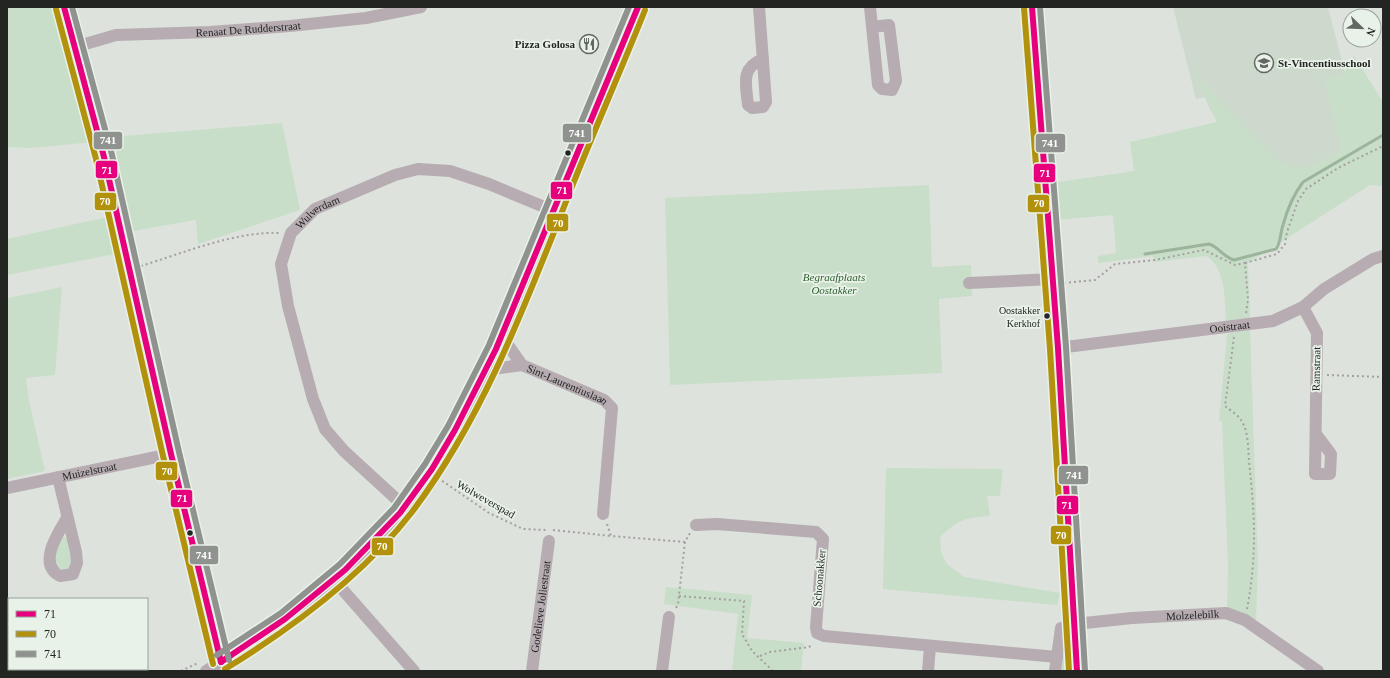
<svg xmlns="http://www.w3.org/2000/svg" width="1390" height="678" font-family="Georgia,serif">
<rect width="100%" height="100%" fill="#dde2dd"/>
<polygon fill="#ced9ce" points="1173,7 1328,7 1363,142 1300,179 1238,136 1210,110 1205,97 1196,99"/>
<g fill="#c9dec9">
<polygon points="7,7 57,7 93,142 31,148 7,147"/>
<path d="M 1354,56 L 1383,102 L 1383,186 L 1370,185 L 1248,263 L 1250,319 L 1226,322 C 1224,299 1227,272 1207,256 L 1155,262 L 1153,256 L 1098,263 L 1098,256 L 1116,253 L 1113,215 L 1056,220 L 1052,183 L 1134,171 L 1130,142 L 1217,122 L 1193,73 L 1280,162 C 1309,174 1317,163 1341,149 L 1324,78 L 1342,76 Z"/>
<polygon points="282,123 300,210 198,244 196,220 132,231 111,137"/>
<polygon points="929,185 932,267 971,265 972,296 939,299 942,373 670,385 665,198"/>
<polygon points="112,216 120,253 7,275 7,239"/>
<polygon points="62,287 55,375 26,378 29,401 45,471 7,479 7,291 8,298"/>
<polygon points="1250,328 1258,564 1256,620 1227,608 1228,567 1222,421 1219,421 1227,334"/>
<path d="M 886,468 L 1003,469 L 1000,496 L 987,496 L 990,516 C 965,518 959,519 940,537 L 941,552 L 947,564 L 964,577 L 1060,593 L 1057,605 L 883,589 Z"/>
<polygon points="63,536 67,539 72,563 69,569 61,570 57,565 54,554"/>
<polygon points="666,587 752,595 747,638 804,643 801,671 732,671 738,614 664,604"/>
<polygon points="1064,641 1069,642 1070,671 1060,671"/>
</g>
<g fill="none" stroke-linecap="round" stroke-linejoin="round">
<path stroke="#9cb49c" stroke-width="3" d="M 1145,254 L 1209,244 C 1219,247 1223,257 1234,260 L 1276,249 C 1281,243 1280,233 1283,225 C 1287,210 1294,194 1303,182 L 1383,135"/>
<g stroke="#a39fa2" stroke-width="2" stroke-dasharray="2 3" stroke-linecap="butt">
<polyline points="1383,98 1383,101"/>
<polyline points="1245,263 1277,254 1285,244 1287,232 1298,201 1306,189 1338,168 1383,146"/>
<path d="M 141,266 C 183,253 236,231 280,233"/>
<polyline points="1064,283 1095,280 1115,264 1155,260 1204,250 1235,265 1245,263 1248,299 1246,314"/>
<path d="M 1234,337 L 1225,406 C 1230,410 1238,415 1241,420 C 1249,432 1248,449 1249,462 C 1255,515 1257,556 1247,609"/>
<polyline points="1327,375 1383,377"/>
<polyline points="438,478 489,513 523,529 547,530"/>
<polyline points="607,524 611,536 685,542"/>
<polyline points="553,530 611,536"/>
<polyline points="679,596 744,601 742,634 752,651 773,671"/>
<polyline points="676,608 678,604 685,542 690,533"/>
<polyline points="760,656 770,652 809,647 813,644"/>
<polyline points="181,671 198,663"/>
</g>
<g stroke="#b6acb2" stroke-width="12">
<path d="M 64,7 C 126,226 167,450 223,671"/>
<path d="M 759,7 L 766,102 L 763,107 L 752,108 L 748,105 C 746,84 740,68 763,59"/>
<polyline points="870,7 878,85 882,89 892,90 896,81 889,25 872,27"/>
<polyline points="1032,7 1058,348 1077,671"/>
<path id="s1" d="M 75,47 L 116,35 L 210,32 L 290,26 L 366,18 L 421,7"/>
<polyline points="969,283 1053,279"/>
<polyline points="1303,307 1317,333 1315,474 1330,474 1331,454 1316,434"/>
<path id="s2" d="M 501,335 L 522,365 L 604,400 L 612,408 L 603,514"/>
<path id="s3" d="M 1058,348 L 1273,321 L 1303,307 L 1324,289 L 1373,259 L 1383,256"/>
<polyline points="485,370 522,365"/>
<path d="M 58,477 L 76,552 L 77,563 L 73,574 L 60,576 C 37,564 58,533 67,518"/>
<path id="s4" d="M 7,488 L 171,454"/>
<path id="s5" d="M 405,507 L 344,451 L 325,429 L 313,399 L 288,306 L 281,264 L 291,233 L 315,209 L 395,175 L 418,169 L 450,171 L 489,184 L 554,211"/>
<polyline points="696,525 717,524 816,532 823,539 816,627 817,633 824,636 1057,657"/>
<polyline points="335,581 414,671"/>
<path d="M 206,671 C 271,634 331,589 382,533 C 390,524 399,515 406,505 C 478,408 522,292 566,180 C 589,122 615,65 638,7"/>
<path id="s6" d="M 532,671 L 549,541"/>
<polyline points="662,671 669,617"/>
<polyline points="928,671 930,646"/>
<path id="s7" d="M 1055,671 L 1061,628 L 1075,624 L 1132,618 L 1226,613 L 1245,620 L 1318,671"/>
</g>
<defs>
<g id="bus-1">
<polyline points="64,7 104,157 171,454 221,662"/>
<polyline points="1032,7 1058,348 1077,671"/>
<polyline points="221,662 285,619 345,570 400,513 432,469 455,430 496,349 638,7"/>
</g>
<g id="bus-2">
<polyline points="1024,8 1050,349 1069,671"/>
<polyline points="56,9 96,159 163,456 213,664"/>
<path d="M 225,669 C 292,628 364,574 412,512 C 486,414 528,297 573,184 C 596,126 622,68 645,10"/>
</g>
<g id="bus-3">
<polyline points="72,7 112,155 179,452 229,660"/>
<polyline points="1040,7 1066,347 1085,671"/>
<polyline points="217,655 281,613 340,564 394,508 425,464 448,426 489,345 629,7"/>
</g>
</defs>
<use href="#bus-1" stroke="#e9f2e8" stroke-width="9"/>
<use href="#bus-2" stroke="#e9f2e8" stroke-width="9"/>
<use href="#bus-3" stroke="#e9f2e8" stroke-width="9"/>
<use href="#bus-1" stroke="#e6007e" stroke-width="6"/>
<use href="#bus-2" stroke="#b2920c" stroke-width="6"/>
<use href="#bus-3" stroke="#909290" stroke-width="6"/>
</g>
<defs>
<symbol id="restaurant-ring" viewBox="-11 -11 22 22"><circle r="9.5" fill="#e9f2e8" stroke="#636763" stroke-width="1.5"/><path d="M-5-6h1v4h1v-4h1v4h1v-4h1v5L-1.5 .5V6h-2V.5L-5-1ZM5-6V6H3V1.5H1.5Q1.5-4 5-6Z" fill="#636763"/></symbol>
<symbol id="school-ring" viewBox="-11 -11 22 22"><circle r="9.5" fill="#e9f2e8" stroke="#636763" stroke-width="1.5"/><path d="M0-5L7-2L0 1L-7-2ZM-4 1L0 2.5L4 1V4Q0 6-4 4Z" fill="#636763"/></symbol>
</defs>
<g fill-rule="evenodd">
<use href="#restaurant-ring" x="578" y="33" width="22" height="22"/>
<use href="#school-ring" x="1253" y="52" width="22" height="22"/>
</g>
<g fill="#222522" stroke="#e9f2e8" stroke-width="1.5">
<circle cx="568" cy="153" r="3.5"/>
<circle cx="1047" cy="316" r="3.5"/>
<circle cx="190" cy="533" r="3.5"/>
</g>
<g text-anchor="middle" stroke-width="3.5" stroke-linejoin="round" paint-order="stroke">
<g font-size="10" fill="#222522" stroke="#e9f2e8" text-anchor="end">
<text x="1040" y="314">Oostakker<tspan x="1040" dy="13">Kerkhof</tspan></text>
</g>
<g font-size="11" fill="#222522" stroke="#e9f2e8">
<text dy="4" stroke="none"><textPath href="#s1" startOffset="175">Renaat De Rudderstraat</textPath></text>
<text dy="4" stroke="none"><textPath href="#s5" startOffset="350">Wulverdam</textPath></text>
<text dy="4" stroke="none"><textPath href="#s3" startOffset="173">Ooistraat</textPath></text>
<text transform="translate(1316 369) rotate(-89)" y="4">Ramstraat</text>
<text dy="4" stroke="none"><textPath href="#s2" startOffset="86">Sint-Laurentiuslaan</textPath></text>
<text dy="4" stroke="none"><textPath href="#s4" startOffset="84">Muizelstraat</textPath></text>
<text transform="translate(486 499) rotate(30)" y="4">Wolweverspad</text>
<text transform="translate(819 578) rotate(-85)" y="4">Schoonakker</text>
<text dy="4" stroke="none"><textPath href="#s6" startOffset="65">Godelieve Joliestraat</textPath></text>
<text dy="4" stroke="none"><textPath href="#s7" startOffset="176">Molzelebilk</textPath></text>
</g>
<g font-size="11" font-weight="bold" fill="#222522" stroke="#e9f2e8" text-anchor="end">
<text x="575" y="48">Pizza Golosa</text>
<text x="1278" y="67" text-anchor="start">St-Vincentiusschool</text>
</g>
<g font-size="11" font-style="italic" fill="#306032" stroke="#e9f2e8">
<text x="834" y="281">Begraafplaats<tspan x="834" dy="13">Oostakker</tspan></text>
</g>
</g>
<g stroke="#e9f2e8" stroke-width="1.5">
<rect x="562" y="123" width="30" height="20" rx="4" fill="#909290"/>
<rect x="93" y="131" width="30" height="19" rx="4" fill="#909290"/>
<rect x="1035" y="133" width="31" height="20" rx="4" fill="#909290"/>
<rect x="95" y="160" width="23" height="19" rx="4" fill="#e6007e"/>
<rect x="1033" y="163" width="23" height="20" rx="4" fill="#e6007e"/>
<rect x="550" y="181" width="23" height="19" rx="4" fill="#e6007e"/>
<rect x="94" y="192" width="23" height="19" rx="4" fill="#b2920c"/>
<rect x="1027" y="194" width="23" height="19" rx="4" fill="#b2920c"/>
<rect x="546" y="213" width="23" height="19" rx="4" fill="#b2920c"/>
<rect x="155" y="461" width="23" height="20" rx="4" fill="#b2920c"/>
<rect x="1058" y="465" width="31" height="20" rx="4" fill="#909290"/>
<rect x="170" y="489" width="23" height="19" rx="4" fill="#e6007e"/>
<rect x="1056" y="495" width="23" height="20" rx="4" fill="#e6007e"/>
<rect x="1050" y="525" width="22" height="20" rx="4" fill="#b2920c"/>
<rect x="371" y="537" width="23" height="19" rx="4" fill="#b2920c"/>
<rect x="189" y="545" width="30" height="20" rx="4" fill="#909290"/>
</g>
<g font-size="11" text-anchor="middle" font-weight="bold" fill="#fff">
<text x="577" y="137">741</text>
<text x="108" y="144">741</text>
<text x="1050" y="147">741</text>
<text x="107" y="174">71</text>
<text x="1045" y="177">71</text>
<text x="562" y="194">71</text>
<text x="105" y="205">70</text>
<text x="1039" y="207">70</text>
<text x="558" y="227">70</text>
<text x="167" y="475">70</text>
<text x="1074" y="479">741</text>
<text x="182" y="502">71</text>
<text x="1067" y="509">71</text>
<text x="1061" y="539">70</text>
<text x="382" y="550">70</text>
<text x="204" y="559">741</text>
</g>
<rect width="1390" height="678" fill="none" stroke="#222522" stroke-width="16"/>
<rect x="8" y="598" width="140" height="72" fill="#e9f2e8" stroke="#99a099"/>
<rect x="16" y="611" width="20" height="6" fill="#e6007e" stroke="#99a099"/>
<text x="44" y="618" font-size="12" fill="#222522">71</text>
<rect x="16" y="631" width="20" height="6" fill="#b2920c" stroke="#99a099"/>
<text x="44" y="638" font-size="12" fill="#222522">70</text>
<rect x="16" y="651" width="20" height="6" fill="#909290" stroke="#99a099"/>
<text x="44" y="658" font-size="12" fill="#222522">741</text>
<g transform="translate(1362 28) rotate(113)"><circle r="19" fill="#e9f2e8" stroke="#99a099"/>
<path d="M0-3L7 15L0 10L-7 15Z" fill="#636763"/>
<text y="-6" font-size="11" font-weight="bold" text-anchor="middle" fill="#222522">N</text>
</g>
</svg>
